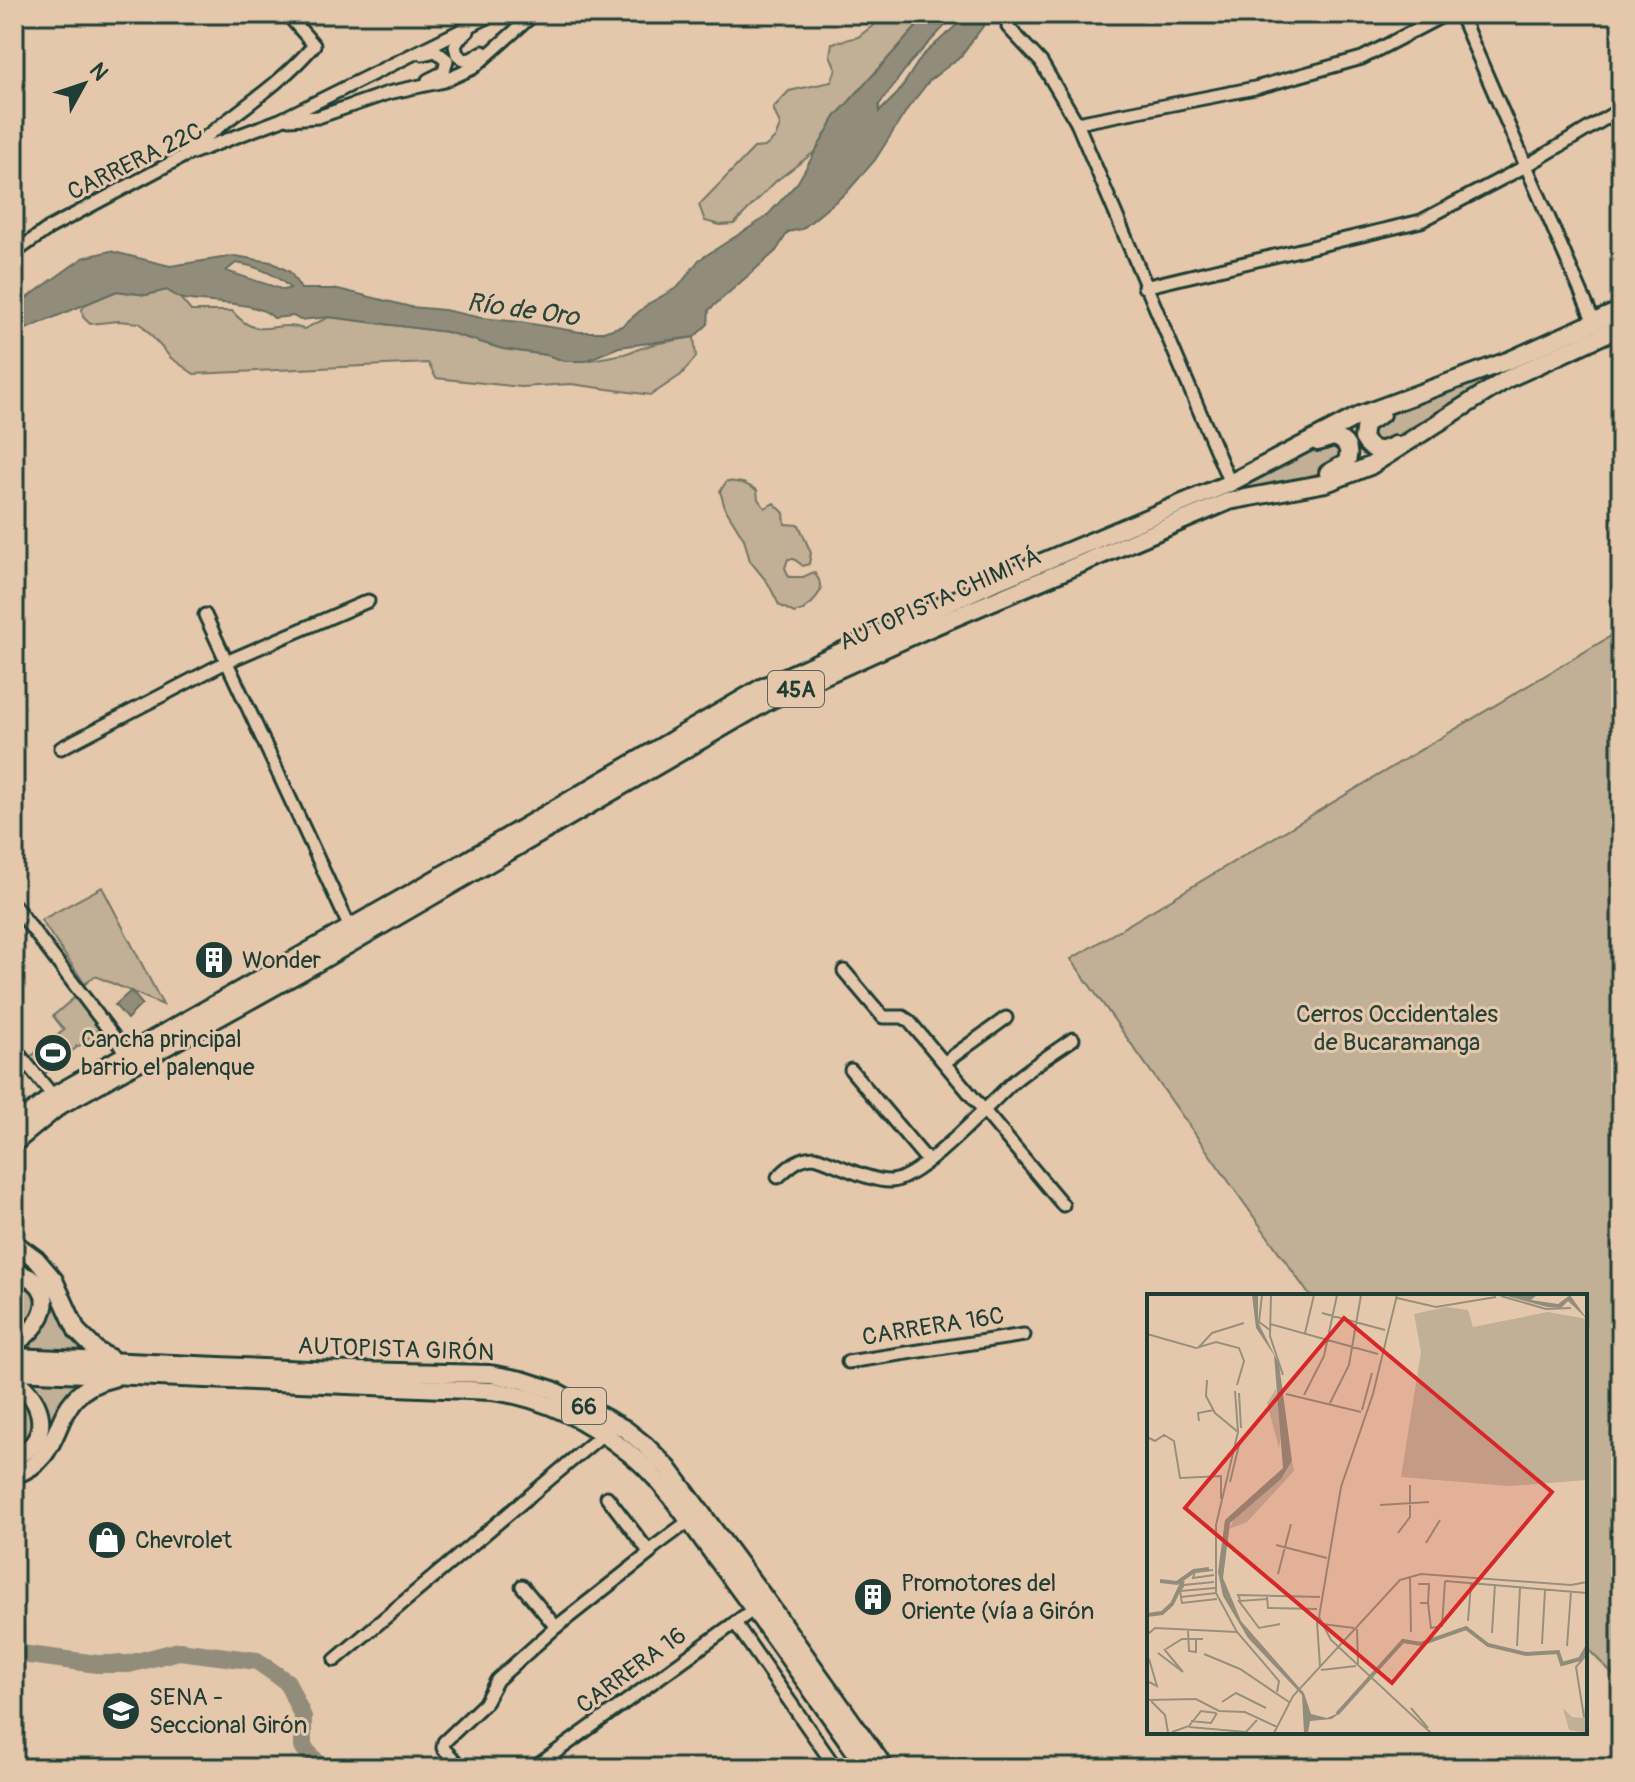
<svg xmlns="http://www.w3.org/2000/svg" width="1635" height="1782" font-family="Pangolin,sans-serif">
<rect width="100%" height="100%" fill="#e5c8ac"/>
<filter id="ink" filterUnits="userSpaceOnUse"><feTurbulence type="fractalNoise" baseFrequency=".0125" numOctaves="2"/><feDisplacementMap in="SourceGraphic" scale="16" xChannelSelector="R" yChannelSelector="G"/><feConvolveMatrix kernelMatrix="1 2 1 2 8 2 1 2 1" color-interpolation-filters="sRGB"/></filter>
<g filter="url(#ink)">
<g fill="#c1af96" stroke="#707665" stroke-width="2">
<polygon points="872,14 928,14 835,117 817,150 776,181 734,224 720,225 705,221 699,205 754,148 765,147 775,138 780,125 773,108 789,91 831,82 836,69 830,55 832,43 858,37 875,24"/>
<path d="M 167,290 L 181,299 L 191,311 L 232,311 C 261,344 272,318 304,329 L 329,317 L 447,332 L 503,349 L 547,355 L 565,361 L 585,361 L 624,354 L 654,344 L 694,337 L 696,357 L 681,375 L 651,395 L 571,384 L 521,387 L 436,378 L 428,363 L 194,374 L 171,358 L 140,323 L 118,321 L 90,324 L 83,317 L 82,309 L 86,304 L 117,291 L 146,295 Z"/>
<polygon points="1510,369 1388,441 1376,444 1369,435 1373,424 1416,402"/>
<path d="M 1327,443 L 1338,446 L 1342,456 C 1315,484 1273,488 1236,488 Z"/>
<polygon points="727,481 743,483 757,490 758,499 765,508 774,503 784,513 785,524 799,525 811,553 809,564 803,566 794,559 788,559 785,568 789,577 803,577 814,572 819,580 821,590 813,602 803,610 794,613 779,605 768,583 750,561 744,539 725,508 720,491"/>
<polygon points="1621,630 1621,1683 1585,1646 1585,1296 1310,1296 1071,959"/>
<polygon points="102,887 163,1005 95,976 85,984 41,920"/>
<polygon points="75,997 100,1028 78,1047 76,1045 77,1047 42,1076 29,1058 64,1030 53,1016"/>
<path d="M 14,1251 L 30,1260 L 60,1301 L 63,1321 L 87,1353 L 18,1349 C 23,1346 31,1344 35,1340 C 64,1316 45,1273 14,1264 Z"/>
<path d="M 14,1278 C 46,1293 39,1316 14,1335 Z"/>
<path d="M 25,1377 L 96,1379 C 43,1395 66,1418 41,1450 C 35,1458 23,1462 14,1467 L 14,1460 L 27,1454 L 43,1401 L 36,1387 Z"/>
<path d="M 14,1390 C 26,1398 37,1417 32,1433 C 30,1438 22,1444 18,1448 L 14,1448 Z"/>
</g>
<g fill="#928d7a" stroke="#646d5e" stroke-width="2" fill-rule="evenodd">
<path d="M 928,14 L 956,14 L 910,63 L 879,105 L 879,112 L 898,93 L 922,56 L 969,14 L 992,14 L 961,56 L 930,80 L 908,108 L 875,160 L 847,192 L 802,229 L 788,232 L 776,251 L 709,310 L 708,324 L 694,337 L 619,347 L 585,361 L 565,361 L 547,355 L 503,349 L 447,332 L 329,317 L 300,320 L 293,316 L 274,318 C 258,300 207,304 184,299 C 178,298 172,293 167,290 L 146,295 L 117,291 L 14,334 L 14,307 L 83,258 L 110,251 L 170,266 L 235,256 L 271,262 L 290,272 L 301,289 L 338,289 L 411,307 L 444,310 L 482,318 L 520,322 L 580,332 L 603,332 L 622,326 L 648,304 L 678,287 L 699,260 L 766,217 L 798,182 L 835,117 ZM 236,263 C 256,266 276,274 290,288 L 284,290 L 226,271 Z"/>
<polygon points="131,991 142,1004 127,1019 115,1005"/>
</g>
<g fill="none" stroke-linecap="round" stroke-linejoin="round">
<polyline stroke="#928d7a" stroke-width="18" points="14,1653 97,1664 129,1664 179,1651 257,1661 287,1682 303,1717 303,1747 322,1768"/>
<defs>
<g id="minor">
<polyline points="1460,14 1594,322"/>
<polyline points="1008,27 1041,62 1077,123 1230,483"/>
<polyline points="468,31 459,39 455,46 457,54 464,60 471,59 483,52"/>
<polyline points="423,54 436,51 447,60 444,72 428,80"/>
<polyline points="289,119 318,117 388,93 444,81 473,68 534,14"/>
<polyline points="1077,123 1255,88 1362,58 1446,14"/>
<path d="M 188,152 C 230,115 279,87 314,45 L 287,14"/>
<polyline points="14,253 49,228 184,156 280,120 494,14"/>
<polyline points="1144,287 1421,221 1526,166 1621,109"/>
<polyline points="205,615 350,928"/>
<polyline points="61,748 226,662 368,601"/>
<polyline points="14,905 127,1054"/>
<polyline points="844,971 883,1017 903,1017 909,1021 1063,1205"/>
<polyline points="14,1048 53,1096"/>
<polyline points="945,1062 1006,1018"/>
<polyline points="851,1070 927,1160"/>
<path d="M 778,1177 C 790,1166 799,1157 815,1157 C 835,1163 871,1182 891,1181 C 920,1180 990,1103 1013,1082 C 1032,1066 1053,1053 1073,1039"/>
<polyline points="848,1362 1024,1335"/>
<polyline points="650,1550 689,1521"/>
<polyline points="735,1623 836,1768"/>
<polyline points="556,1627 650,1553 607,1497"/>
<polyline points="335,1660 603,1434"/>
<polyline points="462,1768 443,1748 444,1742 484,1704 497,1680 556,1627 522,1586"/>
<polyline points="534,1768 754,1609"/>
</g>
<g id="highway">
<path d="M 1381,414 L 1365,424 L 1363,438 C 1371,453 1382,452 1395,445"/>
<path d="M 1318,442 L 1333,437 C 1346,440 1352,450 1346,463 L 1328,473"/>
<polyline points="14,1126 53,1096 415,891 763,687 988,585 1230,483 1360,415 1510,360 1621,310"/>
<polyline points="14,1143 59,1106 315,964 770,700 932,627 1229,501 1326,483 1370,466 1507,379 1621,327"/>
<polyline points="14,1243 36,1259 54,1280 77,1331 97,1351 110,1358"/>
<path d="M 14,1272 C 62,1284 47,1324 14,1344"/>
<polyline points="14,1357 310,1370 490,1374 522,1380 553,1390 625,1429 645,1445 668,1468 763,1596 885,1768"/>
<path d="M 14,1371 L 492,1391 C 544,1397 589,1421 629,1453 C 662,1479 686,1517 711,1551 C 764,1622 815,1695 867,1768"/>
<path d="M 14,1380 C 45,1400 53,1441 14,1457"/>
<path d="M 14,1475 C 74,1455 42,1394 113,1378"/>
</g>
</defs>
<use href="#minor" stroke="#1f3d34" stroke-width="17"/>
<use href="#highway" stroke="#1f3d34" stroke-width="22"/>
<use href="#minor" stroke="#e5c8ac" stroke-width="11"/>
<use href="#highway" stroke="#e5c8ac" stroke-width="16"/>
</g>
</g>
<defs>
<symbol id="building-disc" viewBox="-11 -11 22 22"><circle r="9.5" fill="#1f3d34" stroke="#e5c8ac"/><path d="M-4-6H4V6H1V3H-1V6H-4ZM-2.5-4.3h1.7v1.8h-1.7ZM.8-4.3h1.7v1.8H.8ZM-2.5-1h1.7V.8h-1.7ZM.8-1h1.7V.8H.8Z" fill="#fff"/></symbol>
<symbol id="stadium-disc" viewBox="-11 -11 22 22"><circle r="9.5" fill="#1f3d34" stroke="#e5c8ac"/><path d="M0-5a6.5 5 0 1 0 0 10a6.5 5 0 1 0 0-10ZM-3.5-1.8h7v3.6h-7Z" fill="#fff"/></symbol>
<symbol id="shop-disc" viewBox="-11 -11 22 22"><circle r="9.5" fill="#1f3d34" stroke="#e5c8ac"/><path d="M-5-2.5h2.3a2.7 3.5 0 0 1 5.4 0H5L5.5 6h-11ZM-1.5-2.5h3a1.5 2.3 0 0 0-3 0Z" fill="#fff"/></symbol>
<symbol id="university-disc" viewBox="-11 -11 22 22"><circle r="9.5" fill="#1f3d34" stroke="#e5c8ac"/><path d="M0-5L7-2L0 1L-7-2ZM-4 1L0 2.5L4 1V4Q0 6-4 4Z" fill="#fff"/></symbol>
</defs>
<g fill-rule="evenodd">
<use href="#building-disc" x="192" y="938" width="44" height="44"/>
<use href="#stadium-disc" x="31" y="1031" width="44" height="44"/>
<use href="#shop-disc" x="85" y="1518" width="44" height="44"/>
<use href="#building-disc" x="851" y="1575" width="44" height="44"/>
<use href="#university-disc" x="99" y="1689" width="44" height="44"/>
</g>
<g text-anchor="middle" stroke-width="6" stroke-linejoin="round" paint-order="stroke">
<g fill="#e5c8ac" stroke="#5a6758" stroke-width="2">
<rect x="768" y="671" width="56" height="36" rx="6"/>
<rect x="562" y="1388" width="44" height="36" rx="6"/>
</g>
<g font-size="22" font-weight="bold" fill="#1f3d34">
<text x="796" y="697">45A</text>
<text x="584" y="1414">66</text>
</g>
<g font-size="24" fill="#1f3d34" stroke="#e5c8ac">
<text transform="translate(135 161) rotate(-26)" y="8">CARRERA 22C</text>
<text transform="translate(940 599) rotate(-24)" y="8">AUTOPISTA CHIMITÁ</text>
<text transform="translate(933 1326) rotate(-9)" y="8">CARRERA 16C</text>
<text transform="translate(396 1349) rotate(2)" y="8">AUTOPISTA GIRÓN</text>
<text transform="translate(631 1670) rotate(-36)" y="8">CARRERA 16</text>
</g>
<g font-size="24" fill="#1f3d34" stroke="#e5c8ac" text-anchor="start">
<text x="242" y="968">Wonder</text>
<text x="81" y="1047">Cancha principal<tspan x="81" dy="28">barrio el palenque</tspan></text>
<text x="135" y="1548">Chevrolet</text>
<text x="901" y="1591">Promotores del<tspan x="901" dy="28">Oriente (vía a Girón</tspan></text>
<text x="149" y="1705">SENA -<tspan x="149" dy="28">Seccional Girón</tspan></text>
</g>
<g font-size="24" fill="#274339" stroke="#e5c8ac">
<text x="1397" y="1022">Cerros Occidentales<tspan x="1397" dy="28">de Bucaramanga</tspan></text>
</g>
<g font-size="26" font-style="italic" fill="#2a453b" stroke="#e5c8ac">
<text transform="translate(523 309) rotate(8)" y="9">Río de Oro</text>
</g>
</g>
<g transform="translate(1147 1294)">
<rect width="440" height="440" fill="#e5c8ac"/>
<path d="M 299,13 L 321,16 L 326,33 L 401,18 L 440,25 L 440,186 L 363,192 L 254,183 L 274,58 L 267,20 ZM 129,95 L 135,134 L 132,154 L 120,109 ZM 145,167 L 147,177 L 100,228 L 82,235 L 88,223 L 137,182 ZM 440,398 L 440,439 L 422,436 L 416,414 L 425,423 L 436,424 Z" fill="#c1af96"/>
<path d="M 105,1 L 111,1 L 111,28 L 132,70 L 145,167 L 135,184 L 83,229 L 76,284 L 94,327 L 157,399 L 164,420 L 180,424 L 194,418 L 185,425 L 163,427 L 161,439 L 157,439 L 155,401 L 101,344 L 76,302 L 71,278 L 78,226 L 136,174 L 127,61 L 109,34 ZM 356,1 L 390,1 L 384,6 L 411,10 L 423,1 L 440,25 L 421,7 L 414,14 L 400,13 Z" fill="#928d7a"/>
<path fill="none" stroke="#928d7a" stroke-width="4" d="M 13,287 L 30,289 L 47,277 L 62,275M 0,321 L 15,319 L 25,310 L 36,287M 190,420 L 256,347 L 274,350 L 319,334 L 341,351 L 379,360 L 411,358 L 415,370 L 433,365 L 440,353"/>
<path fill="none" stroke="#96907c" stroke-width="2" d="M 115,1 L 112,28 L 123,36M 124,1 L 123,42 L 136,81M 250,1 L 226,100 L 194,193 L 172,323 L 184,346 L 284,439M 354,2 L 399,15 L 424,14M 250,4 L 289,13 L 349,3M 175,19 L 238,36M 123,30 L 231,60M 158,39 L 167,1M 0,40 L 49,54 L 69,48 L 92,54 L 97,67 L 90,91M 51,54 L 65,39 L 97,29M 60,86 L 59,102 L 68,119 L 91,138M 88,97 L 91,138 L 69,231 L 69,299 L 90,338 L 132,387 L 130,398M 92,99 L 94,134M 139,100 L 214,118M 157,101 L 177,62 L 190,1M 183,109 L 202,71 L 214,1M 215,116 L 225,79M 52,127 L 51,119 L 67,116M 0,143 L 8,147 L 17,141 L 27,147 L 33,184 L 74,182 L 74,205M 83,188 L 93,147M 233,211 L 282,208M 251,239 L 263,223 L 263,191M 279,249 L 293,226M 129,251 L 180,264M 66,276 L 48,278 L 46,284 L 67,281M 131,280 L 144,230M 263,284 L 264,338M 298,287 L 440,299M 271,290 L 282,290 L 281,309M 33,297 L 35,309 L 70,305M 33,297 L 37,291 L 67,288M 33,297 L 68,294M 34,303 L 69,299M 120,303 L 121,314 L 170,315M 120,305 L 92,307 L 112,334 L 133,330M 93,306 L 91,301 L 173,303M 273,309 L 281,309 L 284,334 L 295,332 L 298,287M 321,327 L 324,290M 170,328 L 173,372M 175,330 L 207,334M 210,335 L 211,371M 41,336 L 42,357 L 49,358 L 49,345M 345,339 L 348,290M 0,341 L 8,334 L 90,338M 395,350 L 398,296M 370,352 L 373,294M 420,352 L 424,298M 19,355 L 35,345 L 56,345M 11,359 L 36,378 L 17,355M 57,360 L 93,375 L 142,408M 174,376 L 209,372M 2,388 L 10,392 L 2,365M 0,406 L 49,405 L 72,417 L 98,418 L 130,433M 4,407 L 18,421 L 21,438M 75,408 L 89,399 L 119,414M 264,414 L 281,434M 437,423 L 429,373 L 440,360M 44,427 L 64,429 L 70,419M 42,433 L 99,438 L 110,426M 25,438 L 42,432 L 54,417 L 69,419M 127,439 L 146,402 L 253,286 L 274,280 L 424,291 L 440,288"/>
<path fill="#d62828" fill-opacity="0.15" stroke="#d62828" stroke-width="4" d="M 197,24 L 405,198 L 245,389 L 38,214 Z"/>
<rect width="440" height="440" fill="none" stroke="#1f3d34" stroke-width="4"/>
</g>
<rect width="1635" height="1782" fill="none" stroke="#e5c8ac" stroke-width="48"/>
<rect x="24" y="24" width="1587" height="1734" fill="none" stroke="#1f3d34" stroke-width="3" filter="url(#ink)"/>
<g transform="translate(84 84) rotate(50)" stroke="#e5c8ac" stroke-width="6" paint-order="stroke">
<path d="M0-6L14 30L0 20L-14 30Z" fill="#1f3d34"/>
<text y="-12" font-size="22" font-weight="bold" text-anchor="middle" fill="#1f3d34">N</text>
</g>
</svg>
